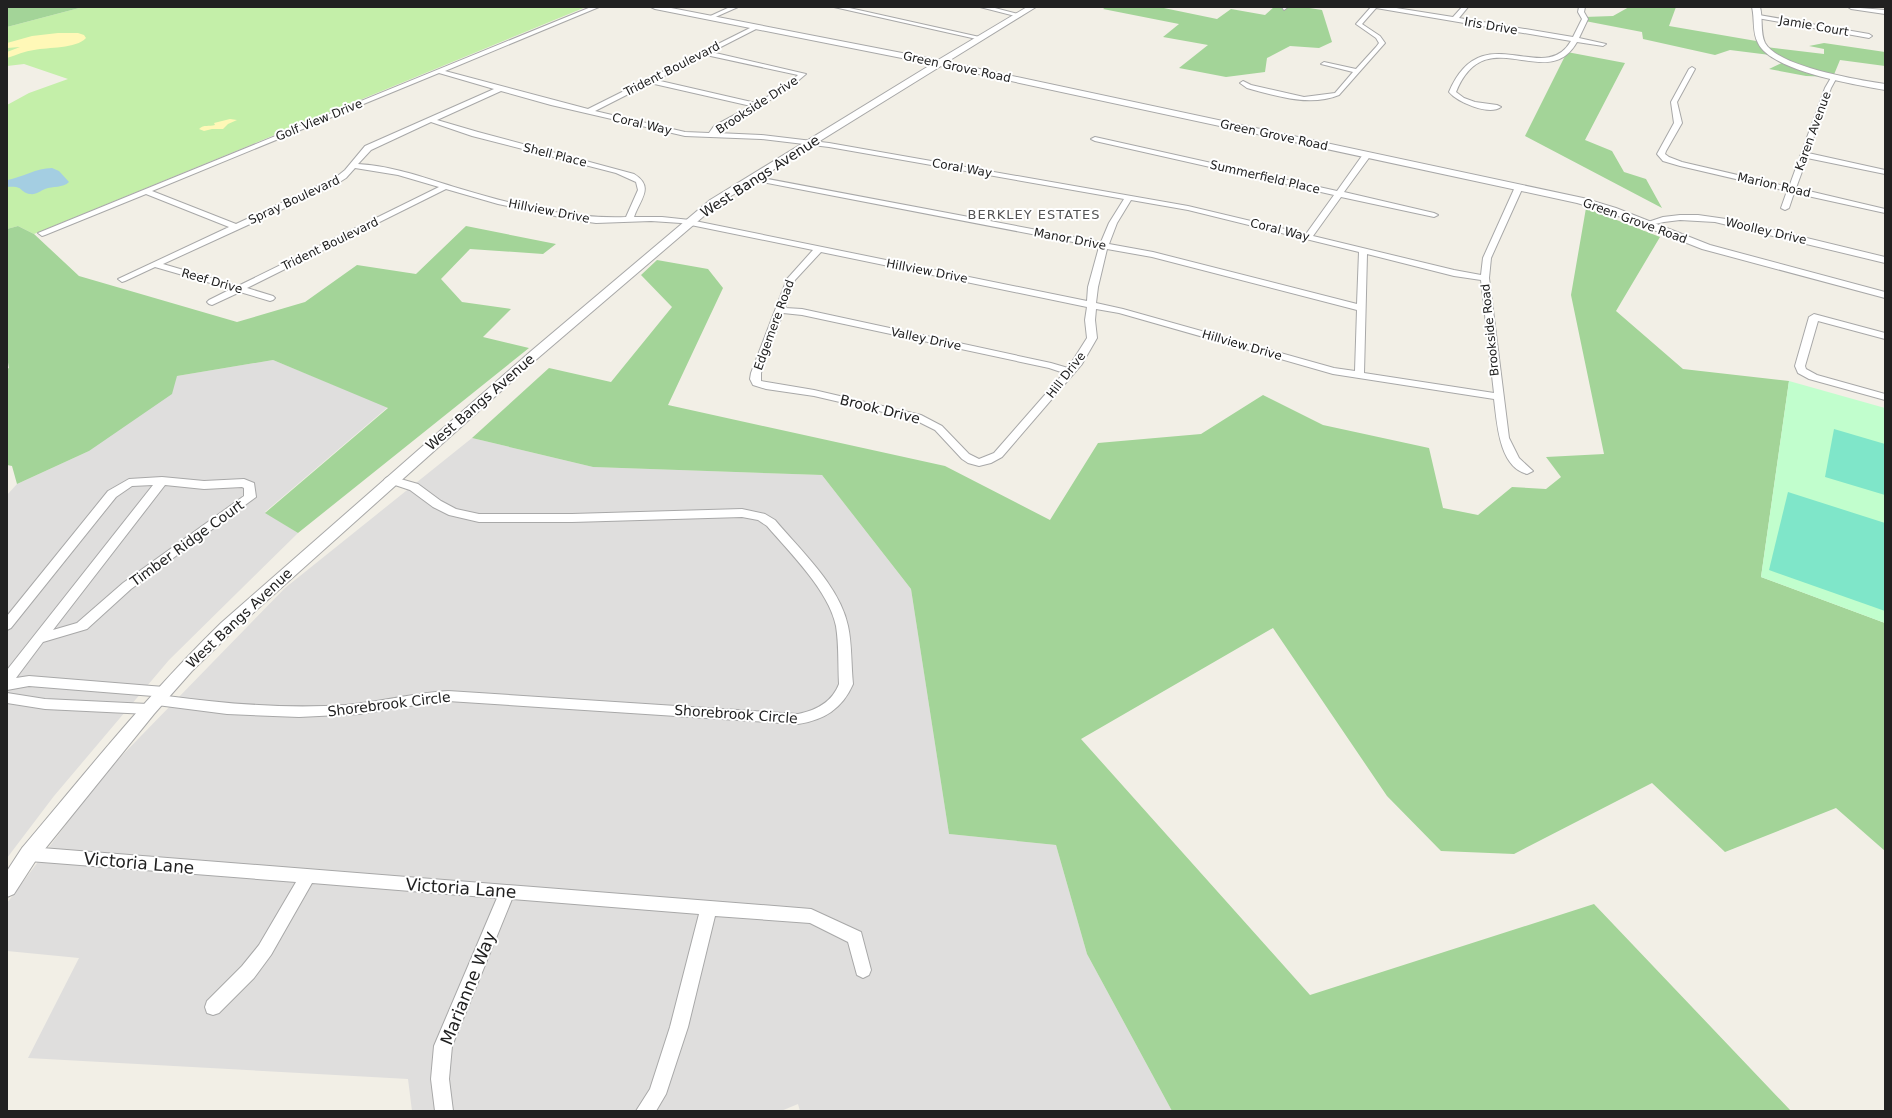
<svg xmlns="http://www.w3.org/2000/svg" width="1892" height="1118" font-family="'DejaVu Sans',sans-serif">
<rect width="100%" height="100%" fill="#f2efe6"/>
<g fill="#dfdedd">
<polygon points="273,360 388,407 265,512 298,533 169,660 54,796 7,858 7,495 17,484 89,451 177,376"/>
<polygon points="472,438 593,467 822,475 911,589 949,834 1056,845 1087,954 1172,1111 800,1111 798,1104 781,1111 412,1111 408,1079 28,1058 79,958 7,951 7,903 104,774 285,588"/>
</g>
<polygon fill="#c4efa9" points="83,7 586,7 34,234 18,226 7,229 7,105 29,93 68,79 24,64 7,66 7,27"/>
<g fill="#a3d498">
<polygon points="7,7 83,7 7,27"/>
<polygon points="1106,7 1159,7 1217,19 1231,9 1265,15 1274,7 1303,7 1322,10 1332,42 1319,48 1290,46 1267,58 1265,72 1226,77 1179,68 1208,45 1163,37 1179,24 1103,9"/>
<polygon points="1629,7 1676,7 1669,26 1762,42 1766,47 1824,54 1824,49 1809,46 1824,43 1885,52 1885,66 1840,60 1833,77 1806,76 1769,69 1786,61 1778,56 1730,50 1715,55 1643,39 1642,32 1585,21 1584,17 1613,16"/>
<polygon points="1567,52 1625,63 1585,140 1612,151 1624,172 1646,179 1662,208 1525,136"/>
<polygon points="1586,208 1660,237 1616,311 1683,369 1789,381 1761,577 1885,623 1885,851 1836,808 1725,852 1652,783 1514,854 1441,851 1387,796 1273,628 1081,739 1310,995 1594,904 1791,1111 1172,1111 1087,954 1056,845 949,834 911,589 822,475 593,467 472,438 549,368 611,382 672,307 641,275 657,260 708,269 723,288 668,405 945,466 1050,520 1098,443 1201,434 1263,395 1323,425 1429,448 1443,508 1478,515 1512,487 1546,489 1561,477 1546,457 1604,454 1571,295"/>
<polygon points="18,226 34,234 79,276 237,322 305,302 357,265 416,274 466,226 556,244 543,254 470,249 441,279 462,302 511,309 483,337 529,348 298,533 265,513 388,408 273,360 177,376 172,394 89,451 17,484 12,466 7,465 7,369 9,368 7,357 7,229"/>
</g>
<g fill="#fff8b7">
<path d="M 58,33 L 78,33 L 84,35 L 86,38 C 76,49 48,47 34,50 C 25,51 16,55 7,58 L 7,52 L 20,47 L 7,48 L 7,43 L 32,36 Z"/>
<path d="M 230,119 L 237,120 L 228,124 L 223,129 L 212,129 L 204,131 L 199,129 C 204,124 209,127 215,125 L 214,123 Z"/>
</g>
<polygon fill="#c1fecd" points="1789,381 1885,408 1885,623 1761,577"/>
<g fill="#7fe6c9">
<polygon points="1834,429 1885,444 1885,495 1825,477"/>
<polygon points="1788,492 1885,523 1885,611 1769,570"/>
</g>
<path fill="#a4cee2" d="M 52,168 L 59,171 L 69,182 C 63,188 53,186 45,189 C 40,191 36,195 30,194 C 19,192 24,185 7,187 L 8,180 C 23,177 36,168 52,168 Z"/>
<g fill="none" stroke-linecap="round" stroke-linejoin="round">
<defs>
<g id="minor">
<path d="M 591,7 L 599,7 L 445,71 L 588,109 L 756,25 L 758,26 L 758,28 L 711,52 L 806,74 L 787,90 L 720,130 L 717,133 L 761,135 L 829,143 L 1188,206 L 1306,234 L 1334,195 L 1095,141 L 1091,139 L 1095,137 L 1337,191 L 1364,153 L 1367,153 L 1371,155 L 1344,192 L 1434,213 L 1438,215 L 1434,217 L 1341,197 L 1313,236 L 1454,270 L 1481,275 L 1483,258 L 1515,187 L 1519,185 L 1522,185 L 1523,187 L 1491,258 L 1489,278 L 1509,438 L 1519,458 L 1533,471 L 1527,474 C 1499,467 1497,423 1494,399 L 1333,374 L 1119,313 L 1096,309 L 1095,320 L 1097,338 L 1082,364 L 1002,457 L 991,463 L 979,466 L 968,463 L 962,459 L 935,430 L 913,419 L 814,396 L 766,389 L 753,385 L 750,379 L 751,373 L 787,279 L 813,250 L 681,223 L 651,221 L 596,223 L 574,220 L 498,204 L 446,189 L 247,288 L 273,296 L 275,298 L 273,300 L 270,301 L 240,292 L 212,305 L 209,304 L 207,302 L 209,300 L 231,289 L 155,267 L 125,281 L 122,282 L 118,279 L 229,227 L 146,194 L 45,235 L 42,236 L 38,233 ZM 706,55 L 798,75 L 783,88 L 756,103 L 656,80 ZM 439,73 L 494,89 L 365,146 L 345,170 L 335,178 L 236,224 L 152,191 ZM 650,83 L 751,106 L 714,126 L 709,133 L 685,132 L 595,111 ZM 501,91 L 551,105 L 685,136 L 761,139 L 829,147 L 1124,199 L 1109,223 L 1101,242 L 752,176 L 748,178 L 752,180 L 1099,247 L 1088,287 L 1087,301 L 690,220 L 662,217 L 634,217 C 640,199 655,187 634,174 L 478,132 L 437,120 ZM 431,122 L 472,136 L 616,173 L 636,182 L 638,190 L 626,217 C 570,219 514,205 461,189 C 428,179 394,166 358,164 L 371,150 ZM 355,168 L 398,175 L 439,187 L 238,286 L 163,264 L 335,185 L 346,178 ZM 1131,200 L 1188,210 L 1359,252 L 1357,304 L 1153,252 L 1109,244 L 1117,223 ZM 1107,249 L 1152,257 L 1357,310 L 1355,371 L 1334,368 L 1123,309 L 1096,303 L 1098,287 ZM 821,252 L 1087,307 L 1085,320 L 1087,338 L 1068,368 L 1051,363 L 802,309 L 785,308 L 795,280 ZM 1367,254 L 1454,276 L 1481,280 L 1494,393 L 1364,373 ZM 783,313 L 802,315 L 1049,368 L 1064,373 L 994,453 L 979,459 L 969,454 L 942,426 L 921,415 L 814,390 L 761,381 L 761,373 Z"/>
<polygon points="730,7 738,7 711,19 706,18"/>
<polygon points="834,7 845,7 984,38 981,40"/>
<polygon points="980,7 991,7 1022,15 1019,17"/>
<polygon points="1282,7 1288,7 1284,10"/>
<path d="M 1371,7 L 1390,7 L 1453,17 L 1462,7 L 1468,7 L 1459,18 L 1573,37 L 1582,19 L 1578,12 L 1579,7 L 1585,7 L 1584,12 L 1588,19 L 1579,38 L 1606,44 L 1603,46 L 1577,42 C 1547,95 1486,18 1456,92 L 1464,98 L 1475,102 L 1497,105 L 1501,107 C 1489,116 1457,102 1449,92 C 1482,14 1544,88 1571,41 L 1376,8 L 1362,24 L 1380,36 L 1385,43 L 1339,95 C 1310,107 1276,96 1247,88 L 1240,83 L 1243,81 L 1251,85 L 1304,97 L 1335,93 L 1353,72 L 1321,64 L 1324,62 L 1356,69 L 1376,47 L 1379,43 L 1376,38 L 1356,24 Z"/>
<polygon points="1848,7 1885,10 1885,14 1851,9"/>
<polygon points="1759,15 1869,34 1872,36 1869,38 1757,18 1757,16"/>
<polygon points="1692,67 1695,69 1677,102 1682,123 1666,151 1665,154 1669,157 1682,162 1789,187 1825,88 1832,76 1836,76 1837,77 1831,88 1808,153 1885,170 1885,174 1807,158 1796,188 1885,209 1885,213 1794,193 1789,208 1785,210 1781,208 1787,191 1680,166 1663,161 1657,154 1674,123 1671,102 1689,69"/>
<polygon points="1680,215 1698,215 1733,220 1885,257 1885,263 1715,222 1680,220 1664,222 1646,226 1642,224 1663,217"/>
<polygon points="1814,314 1885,333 1885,339 1818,321 1805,366 1806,369 1817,375 1885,394 1885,400 1809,379 1798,373 1795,366 1809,317"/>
<path d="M 390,476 L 418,484 L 441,501 L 456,509 L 479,514 L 572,514 L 742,509 L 765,514 L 775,520 C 800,550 840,586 848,626 C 852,644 851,665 853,684 C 842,709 824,720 798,724 L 448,701 L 422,704 L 359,714 L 299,717 L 227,714 L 157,705 L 152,704 L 150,700 L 153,696 L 29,686 L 7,690 L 7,670 L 153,485 L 132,486 L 116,497 L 11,628 L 7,630 L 7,616 L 108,491 L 129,479 L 162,477 L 204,481 L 244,479 L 254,483 L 256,497 L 131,589 L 87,629 L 43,642 L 16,678 L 29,676 L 164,687 L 169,688 L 171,692 L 167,696 C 226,704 286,709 346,705 C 380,702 414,693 448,691 L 798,714 C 817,710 832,702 839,684 C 838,665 839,644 836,626 C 829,591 790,553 767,526 L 758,520 L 742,517 L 572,522 L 479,522 L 449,515 L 433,507 L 410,490 L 386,482 L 384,480 L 386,478 ZM 165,485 L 204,489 L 242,487 L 244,488 L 244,496 L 123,583 L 77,623 L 53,630 Z"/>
<polygon points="7,693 45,699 148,704 153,705 155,709 153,713 148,714 45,709 7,703"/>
<polygon points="29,847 811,909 861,932 871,970 869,975 863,978 857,975 848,942 810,923 715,916 688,1027 666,1094 656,1111 636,1111 650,1089 670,1027 699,914 512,899 452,1046 449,1079 453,1111 435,1111 431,1079 434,1046 497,898 312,883 271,955 254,978 219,1013 213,1015 207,1013 205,1007 207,1001 242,966 259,945 296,882 29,861 24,859 21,854 24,849"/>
</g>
<g id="tertiary">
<path d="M 651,7 L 666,7 L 938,60 L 1027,7 L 1036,7 L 947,62 L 1583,198 L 1616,208 L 1710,245 L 1885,292 L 1885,298 L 1702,249 L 1608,212 L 1577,203 L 941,66 L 718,204 L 538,358 L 233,631 L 192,671 L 154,714 L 36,860 L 14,894 L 7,897 L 7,871 L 22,848 C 87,771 149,693 221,623 L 530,352 L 710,200 L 932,64 L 655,9 Z"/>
<path d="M 1752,7 L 1760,7 C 1763,18 1760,33 1765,43 C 1779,67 1859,80 1885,84 L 1885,90 C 1856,85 1771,71 1758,43 C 1752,32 1755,19 1752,7 Z"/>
</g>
</defs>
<use href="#minor" stroke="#a8a8a8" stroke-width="2"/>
<use href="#tertiary" stroke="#a8a8a8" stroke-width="2"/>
<use href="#minor" fill="#fff" fill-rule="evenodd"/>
<use href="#tertiary" fill="#fff" fill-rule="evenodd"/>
</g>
<g text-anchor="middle" stroke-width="4" stroke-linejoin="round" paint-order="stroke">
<g font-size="12" fill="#212121" stroke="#fff">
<text transform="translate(1491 26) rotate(10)" y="4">Iris Drive</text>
<text transform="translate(1814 26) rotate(10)" y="4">Jamie Court</text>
<text transform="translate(957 67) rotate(12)" y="4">Green Grove Road</text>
<text transform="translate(672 69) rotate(-27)" y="4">Trident Boulevard</text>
<text transform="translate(757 105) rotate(-33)" y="4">Brookside Drive</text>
<text transform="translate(319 120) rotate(-22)" y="4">Golf View Drive</text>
<text transform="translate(642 124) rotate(13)" y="4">Coral Way</text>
<text transform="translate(1813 131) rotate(-70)" y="4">Karen Avenue</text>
<text transform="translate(1274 135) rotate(12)" y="4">Green Grove Road</text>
<text transform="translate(555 155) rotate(14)" y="4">Shell Place</text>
<text transform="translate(962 168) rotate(10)" y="4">Coral Way</text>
<text transform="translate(1265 177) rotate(13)" y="4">Summerfield Place</text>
<text transform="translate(1774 185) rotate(13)" y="4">Marion Road</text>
<text transform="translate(294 200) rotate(-25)" y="4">Spray Boulevard</text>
<text transform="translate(549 211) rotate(11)" y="4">Hillview Drive</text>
<text transform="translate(1635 221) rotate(20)" y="4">Green Grove Road</text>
<text transform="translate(1280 230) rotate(14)" y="4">Coral Way</text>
<text transform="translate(1766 231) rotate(13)" y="4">Woolley Drive</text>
<text transform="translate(1070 239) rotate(11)" y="4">Manor Drive</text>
<text transform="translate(330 244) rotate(-26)" y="4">Trident Boulevard</text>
<text transform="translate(927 271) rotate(11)" y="4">Hillview Drive</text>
<text transform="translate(212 281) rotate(16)" y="4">Reef Drive</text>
<text transform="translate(774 325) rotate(-70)" y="4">Edgemere Road</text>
<text transform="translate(1490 330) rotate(-96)" y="4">Brookside Road</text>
<text transform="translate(926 339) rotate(12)" y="4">Valley Drive</text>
<text transform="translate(1242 345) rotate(16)" y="4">Hillview Drive</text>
<text transform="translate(1066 375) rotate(-52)" y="4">Hill Drive</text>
</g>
<g font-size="13" letter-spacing="1" fill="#545454" stroke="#fff">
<text x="1034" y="219">BERKLEY ESTATES</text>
</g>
<g font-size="14" fill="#212121" stroke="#fff">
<text transform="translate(760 176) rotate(-33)" y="5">West Bangs Avenue</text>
<text transform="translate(480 402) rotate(-41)" y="5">West Bangs Avenue</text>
<text transform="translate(880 409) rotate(14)" y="5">Brook Drive</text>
<text transform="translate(187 543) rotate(-36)" y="5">Timber Ridge Court</text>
<text transform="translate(239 618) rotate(-43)" y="5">West Bangs Avenue</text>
<text transform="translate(389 704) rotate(-7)" y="5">Shorebrook Circle</text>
<text transform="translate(736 714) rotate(4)" y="5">Shorebrook Circle</text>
</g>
<g font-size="17" fill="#212121" stroke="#fff">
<text transform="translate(139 863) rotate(5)" y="6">Victoria Lane</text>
<text transform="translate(461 888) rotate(4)" y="6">Victoria Lane</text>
<text transform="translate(468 988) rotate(-68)" y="6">Marianne Way</text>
</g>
</g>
<rect width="1892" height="1118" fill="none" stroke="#212121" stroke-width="16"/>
</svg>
